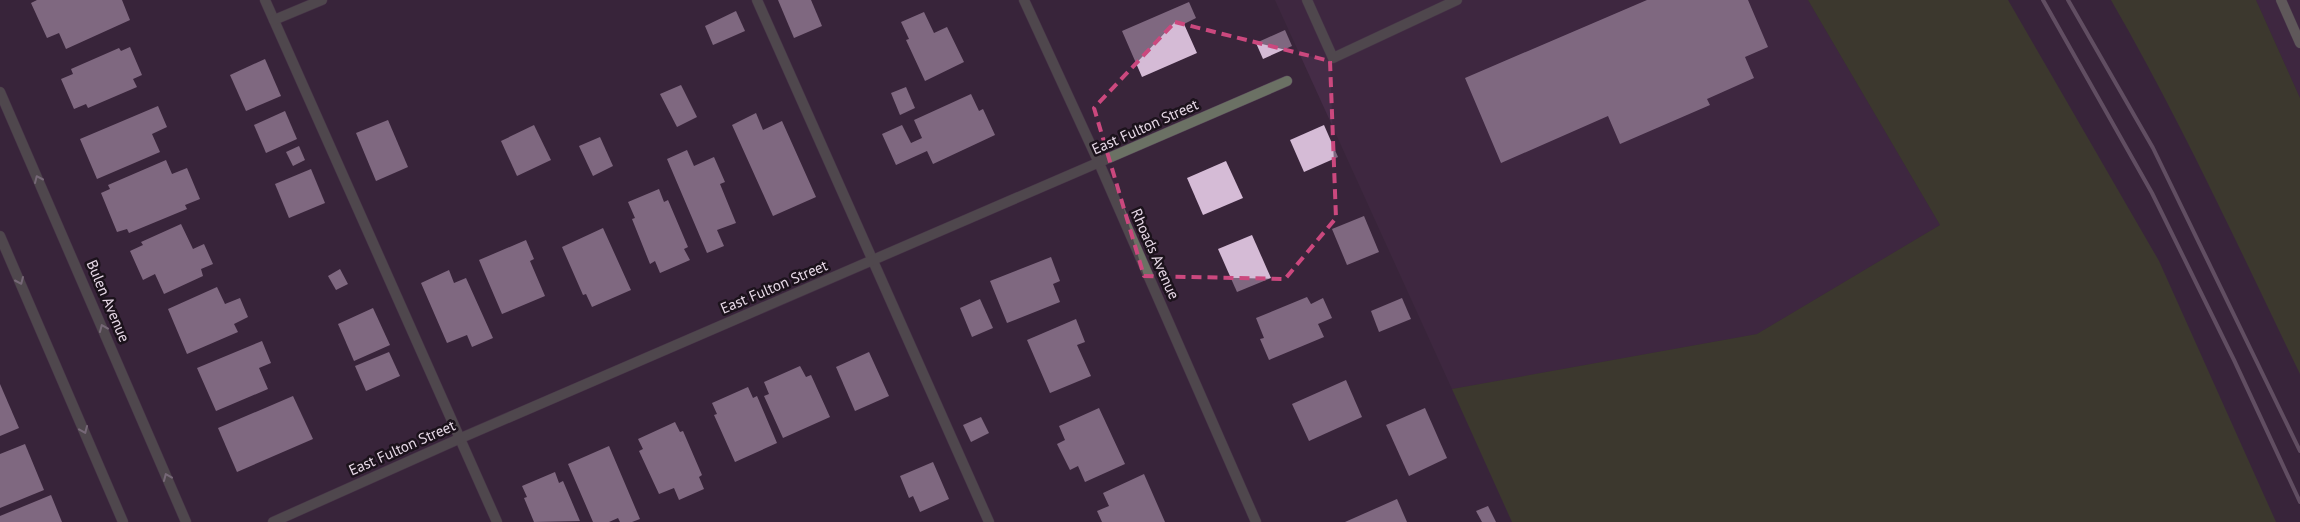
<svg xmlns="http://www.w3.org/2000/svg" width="2300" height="522" font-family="'PT Sans',sans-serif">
<rect width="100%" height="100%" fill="#39253a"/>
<g fill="#452c47">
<polygon points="1275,0 1808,0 1940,225 1757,334 1452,389"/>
<polygon points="2256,0 2300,0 2300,98"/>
</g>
<g fill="#405021">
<polygon points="1808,0 2008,0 2159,261 2276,522 1512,522 1452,389 1757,334 1940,225"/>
<path d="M 2111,0 L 2256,0 L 2300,98 L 2300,374 C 2239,248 2181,121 2111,0 Z"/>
</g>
<g fill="#d5bbd6">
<polygon points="37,0 122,0 130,20 66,49 59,33 47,38 31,3"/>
<polygon points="778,0 811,0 822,26 794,38"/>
<polygon points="1647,0 1748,0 1768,47 1745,57 1754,78 1707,99 1710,105 1620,144 1608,116 1501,163 1465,78"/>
<polygon points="1189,2 1196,18 1184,24 1197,53 1142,77 1122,31"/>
<polygon points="736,11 745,31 713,45 705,26"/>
<polygon points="924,12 934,33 947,27 964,62 925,81 906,40 909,39 901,22"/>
<polygon points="1285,30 1292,46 1263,59 1256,43"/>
<polygon points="130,47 142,75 133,79 137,87 88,108 86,104 74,109 61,79 73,74 71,69 119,48 121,51"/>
<polygon points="265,59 281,96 246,111 230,75"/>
<polygon points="681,85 697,117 677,127 660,94"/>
<polygon points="906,87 915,108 900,115 891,93"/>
<polygon points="971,94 979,111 983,109 995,135 933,164 927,151 896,165 882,134 902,125 911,143 922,138 914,120"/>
<polygon points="158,106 167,127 152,134 160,152 97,179 80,139"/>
<polygon points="285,111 297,139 266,153 254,125"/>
<polygon points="756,113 763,130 782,121 816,197 773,216 732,125"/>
<polygon points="388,120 408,167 376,181 356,133"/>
<polygon points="534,125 551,160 517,176 501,141"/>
<polygon points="1324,125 1338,157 1304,172 1290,140"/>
<polygon points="600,137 613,166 593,176 579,146"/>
<polygon points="299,146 305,160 293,166 286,152"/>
<polygon points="687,150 694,166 714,157 725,182 720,184 736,223 717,230 724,246 707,253 667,159"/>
<polygon points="166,160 172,174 187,168 200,199 185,205 187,209 129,233 127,229 117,232 101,193 110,189 108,185"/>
<polygon points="1226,161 1243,198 1203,215 1187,178"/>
<polygon points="311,169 325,203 289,218 275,184"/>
<polygon points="659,189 664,202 668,200 688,247 684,249 690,260 660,273 655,261 650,264 632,219 635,218 628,202"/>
<polygon points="1364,216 1379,252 1347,265 1332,229"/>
<polygon points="181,224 193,249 204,244 213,264 201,269 203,276 164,294 155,274 143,280 130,251 143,245 141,242"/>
<polygon points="603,228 631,290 592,307 586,294 583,295 562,247"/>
<polygon points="1252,235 1271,278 1237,292 1218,249"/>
<polygon points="526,240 534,259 530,261 545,296 502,314 479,260"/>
<polygon points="1051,257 1060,281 1053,284 1060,302 1007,323 990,281"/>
<polygon points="340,269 348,284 336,290 328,276"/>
<polygon points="449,270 454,283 466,278 493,338 472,347 467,335 447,343 421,283"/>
<polygon points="217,287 225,304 240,298 248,317 234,324 238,332 187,354 168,309"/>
<polygon points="1307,297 1311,304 1323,298 1332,318 1318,324 1324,337 1269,360 1260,339 1264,338 1256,318"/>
<polygon points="1402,298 1411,319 1379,332 1371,311"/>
<polygon points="980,299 993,328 972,337 960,308"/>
<polygon points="373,308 390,345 354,361 338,324"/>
<polygon points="1076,319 1085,342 1077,345 1091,376 1050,393 1027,340"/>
<polygon points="262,341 271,363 259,368 268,389 216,411 197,368"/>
<polygon points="389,352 400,376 366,391 355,366"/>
<polygon points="869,352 889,396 855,411 836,367"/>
<polygon points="800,366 806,377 811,375 830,417 783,438 764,396 769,394 764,382"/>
<polygon points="1346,380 1362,417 1309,441 1292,404"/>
<polygon points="0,384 19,428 0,436"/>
<polygon points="748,387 753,398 757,396 777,443 735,462 714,415 717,414 712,403"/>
<polygon points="293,396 313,439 237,472 218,428"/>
<polygon points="1099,408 1125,464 1085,482 1078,466 1070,470 1057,444 1065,440 1059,426"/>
<polygon points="1425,408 1447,458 1409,476 1386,425"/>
<polygon points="981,417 989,433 971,442 963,425"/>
<polygon points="675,422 680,432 683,431 702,475 699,477 704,489 679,500 674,488 659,494 639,451 643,449 638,439"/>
<polygon points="25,444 44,490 0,508 0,454"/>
<polygon points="609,446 640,519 632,522 620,522 618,518 609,522 593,522 568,464"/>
<polygon points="933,462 949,499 920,512 913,496 909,498 900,476"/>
<polygon points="555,472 559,483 563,481 580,521 534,522 524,498 527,497 522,486"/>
<polygon points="1144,474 1165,522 1102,522 1097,511 1109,506 1103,493"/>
<polygon points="51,495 62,522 0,522 0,516"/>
<polygon points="1397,499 1407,522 1345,522"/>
<polygon points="1488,506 1496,522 1482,522 1476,511"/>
</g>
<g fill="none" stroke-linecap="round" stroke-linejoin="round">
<defs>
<g id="lane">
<polyline points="265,0 497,522"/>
<polyline points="757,0 989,522"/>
<polyline points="1307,0 1333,58 1457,0"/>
<polyline points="274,20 322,0"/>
</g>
<g id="street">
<polyline points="1024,0 1099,163 1256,522"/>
<polyline points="0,92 186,522"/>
<polyline points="0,236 123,522"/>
<polyline points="273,522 461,438 1287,81"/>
</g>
<polyline id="secondary" points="2281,0 2300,43"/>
</defs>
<use href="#lane" stroke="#554256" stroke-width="11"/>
<use href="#street" stroke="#554256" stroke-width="11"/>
<use href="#secondary" stroke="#554256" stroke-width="11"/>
<use href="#lane" stroke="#6b7164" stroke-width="10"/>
<use href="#street" stroke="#6b7164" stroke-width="10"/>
<use href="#secondary" stroke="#8e9782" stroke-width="10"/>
<g stroke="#928192" stroke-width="4">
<polyline points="2043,0 2152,193 2234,360 2300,502"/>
<polyline points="2068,0 2153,148 2300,451"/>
</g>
</g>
<defs><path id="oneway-chevron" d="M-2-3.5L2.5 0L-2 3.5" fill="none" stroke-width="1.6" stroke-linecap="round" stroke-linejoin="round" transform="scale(1.25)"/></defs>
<g stroke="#c2bac0">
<use href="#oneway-chevron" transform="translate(38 179) rotate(-114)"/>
<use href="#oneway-chevron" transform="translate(20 281) rotate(66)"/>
<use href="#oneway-chevron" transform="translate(103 328) rotate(-113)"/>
<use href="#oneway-chevron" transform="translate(84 430) rotate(67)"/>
<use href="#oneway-chevron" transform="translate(167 477) rotate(-113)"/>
</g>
<path d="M0 0H2300V522H0ZM 1175,22 L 1330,61 L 1336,218 L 1285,279 L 1144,276 L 1094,108 Z" fill="#39253a" fill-opacity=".55" fill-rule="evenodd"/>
<path fill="none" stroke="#cb487e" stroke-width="4" stroke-dasharray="10 6" stroke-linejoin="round" d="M 1175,22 L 1330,61 L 1336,218 L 1285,279 L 1144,276 L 1094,108 Z"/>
<g text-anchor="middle" stroke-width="5" stroke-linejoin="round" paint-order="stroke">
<g font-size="15" fill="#e7d9e7" stroke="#1b121b">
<text transform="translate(1145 127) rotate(-24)" y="5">East Fulton Street</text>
<text transform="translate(1155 254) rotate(66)" y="5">Rhoads Avenue</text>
<text transform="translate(774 287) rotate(-23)" y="5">East Fulton Street</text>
<text transform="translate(108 301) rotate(67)" y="5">Bulen Avenue</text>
<text transform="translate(402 448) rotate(-24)" y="5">East Fulton Street</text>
</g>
</g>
</svg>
